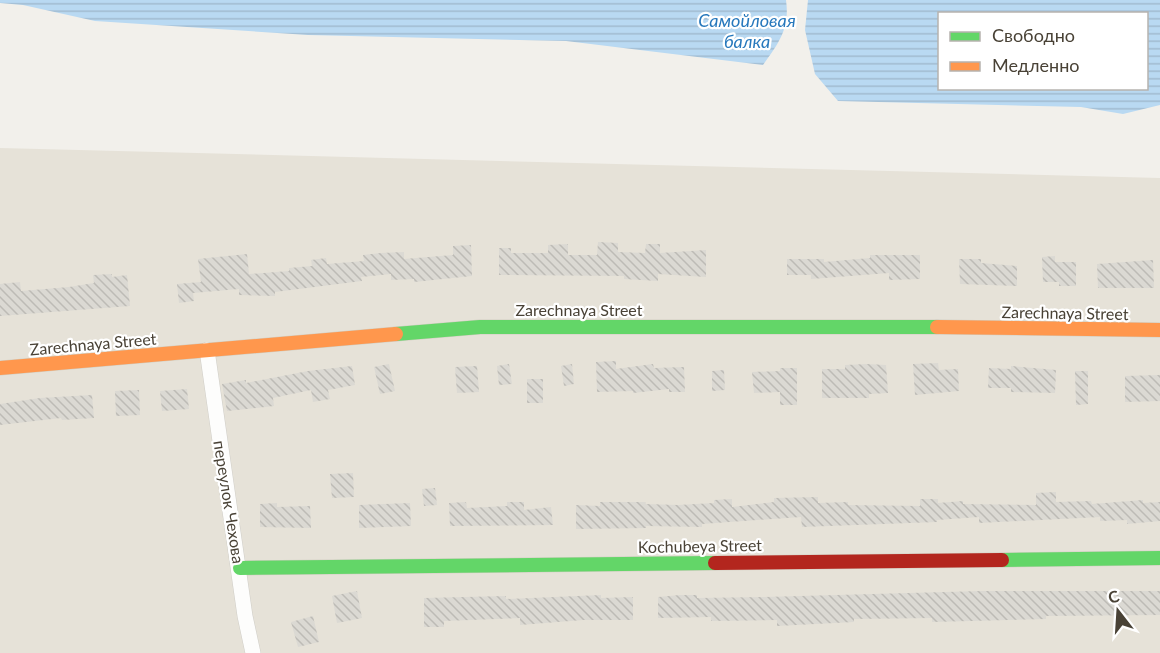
<svg xmlns="http://www.w3.org/2000/svg" width="1160" height="653" font-family="Lato,sans-serif">
<defs>
<pattern id="water-rules" width="6" height="5" patternUnits="userSpaceOnUse" patternTransform="scale(1.5)"><rect width="6" height="5" fill="#b9d9f2"/><path d="M0 2.5h6" fill="none" stroke="#a1bbd0"/></pattern>
<pattern id="building-back-hatch" width="6" height="6" patternUnits="userSpaceOnUse" patternTransform="scale(1.5)"><rect width="6" height="6" fill="#dbd9d3"/><path d="M-1 5l2 2M0 0l6 6M5-1l2 2" fill="none" stroke="#bdbbb6"/></pattern>
</defs>
<rect width="100%" height="100%" fill="#f2f0eb"/>
<polygon fill="#e6e2d8" points="0,148 1160,178 1160,653 0,653"/>
<g fill="url(#water-rules)" fill-rule="evenodd">
<path d="M 0,0 L 786,0 C 790,28 779,43 763,65 L 566,41 L 308,35 L 95,21 L 23,5 L 0,3 Z"/>
<path d="M 808,0 L 1160,0 L 1160,105 L 1123,114 L 1081,107 L 838,101 L 815,74 L 805,30 ZM 940,14 L 1146,14 L 1146,88 L 940,88 Z"/>
</g>
<g fill="url(#building-back-hatch)">
<polygon points="598,242 618,243 618,252 645,253 646,244 660,244 660,253 706,250 706,277 658,274 658,281 624,279 624,276 499,275 499,248 511,248 511,253 548,253 548,245 568,244 568,255 597,255"/>
<polygon points="471,245 472,276 414,282 414,279 391,280 391,274 361,277 362,281 275,292 275,296 239,295 239,289 193,293 194,301 179,303 177,284 201,282 198,259 247,254 249,274 289,271 289,268 312,266 311,260 326,258 327,264 364,261 363,255 381,253 404,252 404,259 453,255 453,246"/>
<polygon points="870,255 920,255 920,279 889,280 889,273 811,279 811,275 787,275 787,259 824,259 824,262 870,258"/>
<polygon points="1055,256 1055,262 1076,262 1076,286 1059,286 1059,282 1043,282 1042,257"/>
<polygon points="959,259 981,259 981,263 1017,266 1017,286 960,284"/>
<polygon points="1153,260 1154,288 1098,288 1097,264"/>
<polygon points="112,274 112,277 127,275 130,306 0,316 0,284 20,282 21,291 69,287 94,283 93,275"/>
<polygon points="616,361 616,369 653,364 654,368 684,367 685,392 669,392 669,389 633,393 633,391 597,392 596,362"/>
<polygon points="938,363 939,370 958,369 959,391 915,395 913,364"/>
<polygon points="389,364 395,391 380,394 374,367"/>
<polygon points="509,364 512,384 499,385 497,366"/>
<polygon points="572,364 574,384 564,386 561,366"/>
<polygon points="867,364 886,365 888,393 869,394 869,398 822,398 822,369 845,369 845,365"/>
<polygon points="352,366 355,385 328,390 330,399 313,402 311,390 273,398 274,406 227,411 222,384 246,380 246,383 308,371"/>
<polygon points="477,366 479,392 457,393 455,367"/>
<polygon points="1011,366 1056,370 1055,393 1011,392 1011,388 988,388 989,368 1011,369"/>
<polygon points="780,368 797,368 797,405 780,405 780,392 754,393 752,372 780,371"/>
<polygon points="724,370 725,390 712,391 712,371"/>
<polygon points="1075,371 1088,371 1088,404 1076,405"/>
<polygon points="1160,375 1160,401 1125,402 1125,376"/>
<rect x="527" y="379" width="16" height="24"/>
<polygon points="187,389 189,409 162,411 160,391"/>
<polygon points="139,390 140,415 116,416 115,391"/>
<polygon points="92,395 94,418 62,420 61,418 0,425 0,404 40,398"/>
<polygon points="353,473 354,497 332,498 330,474"/>
<polygon points="435,488 437,505 424,506 422,489"/>
<polygon points="1056,492 1056,502 1091,501 1092,504 1143,500 1143,503 1160,502 1160,521 1127,524 1127,520 1100,521 1100,517 979,523 979,517 937,520 937,522 802,527 801,517 702,524 702,527 646,526 646,528 576,529 576,505 600,506 600,502 645,502 646,504 678,505 714,503 714,500 732,499 732,507 774,502 774,498 818,497 818,503 848,502 848,505 920,506 920,499 938,499 938,503 963,501 963,504 1036,505 1036,493"/>
<polygon points="466,502 467,508 507,506 507,502 524,502 524,510 551,507 553,525 450,526 449,503"/>
<polygon points="277,503 277,507 310,506 311,528 260,527 260,504"/>
<polygon points="410,503 411,526 359,528 359,505"/>
<polygon points="357,591 362,618 337,623 332,596"/>
<polygon points="982,591 1160,591 1160,615 1046,616 1046,619 932,622 932,618 854,619 854,622 777,626 777,620 711,621 711,617 658,618 658,597 680,595 697,595 697,598 764,597"/>
<polygon points="601,595 601,598 633,597 633,620 583,620 520,625 520,618 444,621 444,627 424,627 424,598 506,596 506,599"/>
<polygon points="313,616 319,642 298,647 291,622"/>
</g>
<g fill="none" stroke-linecap="round" stroke-linejoin="round">
<defs>
<polyline id="street" points="207,350 245,616 253,653"/>
<g id="fast">
<polyline points="396,334 480,327 937,327"/>
<polyline points="1002,560 1160,558"/>
<polyline points="240,568 715,563"/>
</g>
<g id="slow">
<polyline points="937,327 1160,330"/>
<polyline points="0,368 396,334"/>
</g>
<polyline id="jam" points="715,563 1002,560"/>
</defs>
<use href="#street" stroke="#d0cec8" stroke-width="16"/>
<use href="#fast" stroke="#d2cec2" stroke-width="15"/>
<use href="#slow" stroke="#d2cec2" stroke-width="15"/>
<use href="#jam" stroke="#d2cec2" stroke-width="15"/>
<use href="#street" stroke="#fdfdfc" stroke-width="15"/>
<use href="#fast" stroke="#63d668" stroke-width="14"/>
<use href="#slow" stroke="#ff974d" stroke-width="14"/>
<use href="#jam" stroke="#b3261e" stroke-width="14"/>
</g>
<g text-anchor="middle" stroke-width="4.5" stroke-linejoin="round" paint-order="stroke">
<g font-size="16" fill="#494236" stroke="#fff">
<text x="579" y="316">Zarechnaya Street</text>
<text transform="translate(1065 313) rotate(1)" y="6">Zarechnaya Street</text>
<text transform="translate(93 344) rotate(-5)" y="6">Zarechnaya Street</text>
<text transform="translate(229 502) rotate(81)" y="6">переулок Чехова</text>
<text transform="translate(700 546) rotate(-1)" y="6">Kochubeya Street</text>
</g>
<g font-size="18" font-style="italic" fill="#2778bc" stroke="#fff">
<text x="747" y="27">Самойловая<tspan x="747" dy="21">балка</tspan></text>
</g>
</g>
<rect x="938" y="12" width="210" height="78" fill="#ffffff" stroke="#b6b3af" stroke-width="1.5"/>
<rect x="950" y="32" width="30" height="9" fill="#63d668" stroke="#b6b3af" stroke-width="1.5"/>
<text x="992" y="42" font-size="18" fill="#494236">Свободно</text>
<rect x="950" y="62" width="30" height="9" fill="#ff974d" stroke="#b6b3af" stroke-width="1.5"/>
<text x="992" y="72" font-size="18" fill="#494236">Медленно</text>
<g transform="translate(1118 611) rotate(343)" stroke="#ffffff" stroke-width="4.5" paint-order="stroke">
<path d="M0-4.5L10 22L0 15L-10 22Z" fill="#494236"/>
<text y="-9" font-size="16" font-weight="bold" text-anchor="middle" fill="#494236">С</text>
</g>
</svg>
